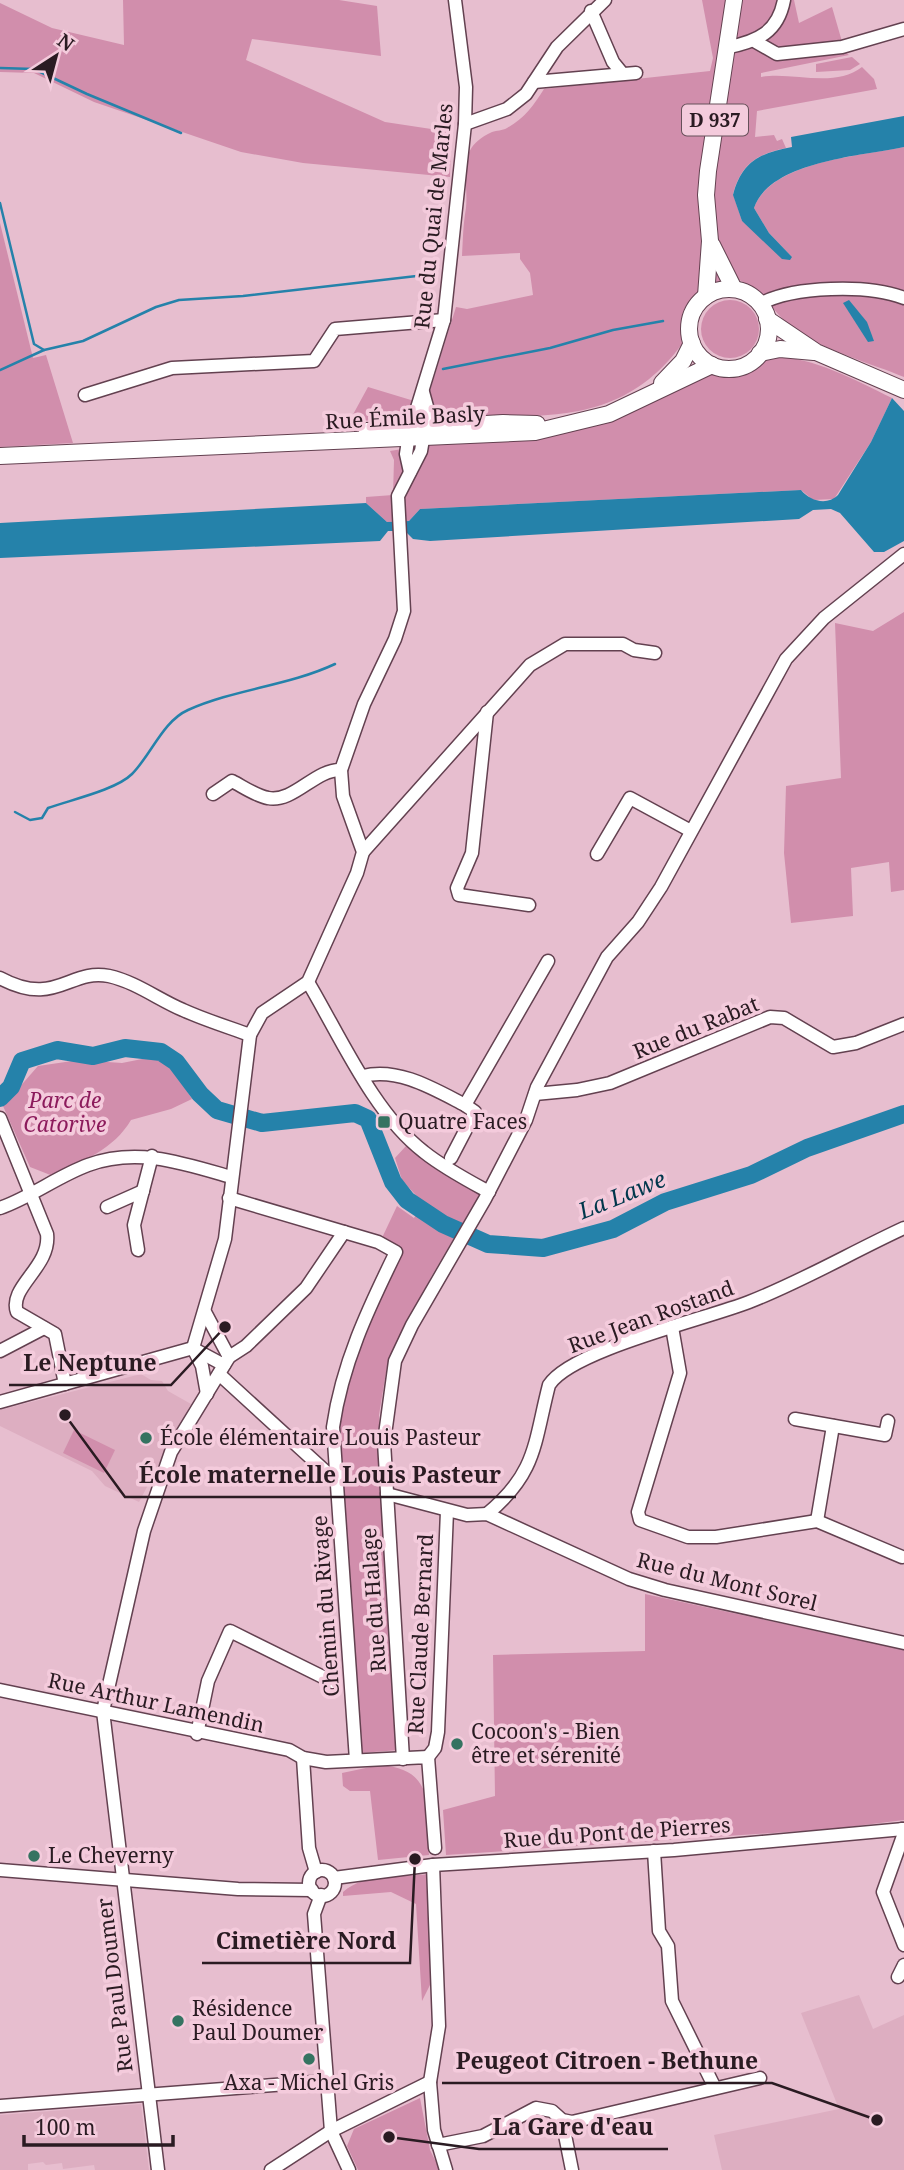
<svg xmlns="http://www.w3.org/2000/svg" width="904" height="2170" font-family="'Noto Serif',serif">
<rect width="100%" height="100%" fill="#e7becf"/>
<g fill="#ddaec1">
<polygon points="141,1374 151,1380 162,1381 168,1391 191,1404 139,1502 105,1486 92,1471 0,1426 0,1410"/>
<polygon points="859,1995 873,2029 904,2015 904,2170 722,2170 714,2135 839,2109 801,2013"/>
<polygon points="141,2104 149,2170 95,2170 94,2165 63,2169 62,2163 46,2165 43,2162 28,2164 28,2170 0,2170 0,2115"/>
</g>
<g fill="#d18eac">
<polygon points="123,0 339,0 377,6 381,56 252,39 246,60 385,122 451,132 450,177 303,163 241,152 94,102 34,73 0,72 0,3 52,28 124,45"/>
<path d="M 702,0 L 794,0 L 799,23 L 832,7 L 845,52 L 849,55 L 761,73 L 761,77 C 792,71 834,89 862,67 L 874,79 L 877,89 L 757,111 L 755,137 L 774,135 L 777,141 L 782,139 L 786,148 C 756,154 741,165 733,194 L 742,221 L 792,257 L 769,233 L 754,208 C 771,161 861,156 904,147 L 904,377 C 870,363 829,352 799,332 C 770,314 769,291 734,278 C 697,290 675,299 682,344 C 621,427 544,415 453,417 C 418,418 384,422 350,420 L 368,387 L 434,407 L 429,394 L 456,307 L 467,309 L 533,295 L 530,273 L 520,259 L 520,253 L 462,256 C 463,239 463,225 466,208 C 469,178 454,149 492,132 C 497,130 502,131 507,128 C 524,119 534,105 544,89 L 710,71 L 713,58 Z"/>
<polygon points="852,57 860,64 850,70 816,72 816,64"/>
<polygon points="0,223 33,358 46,355 73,443 0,447"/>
<circle cx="730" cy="329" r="29"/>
<path d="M 772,356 C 816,358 853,379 892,398 L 871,442 L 834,499 L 813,500 L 801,490 L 420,509 L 409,521 L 387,522 L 366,503 L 366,497 L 393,495 L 394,460 L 390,451 L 433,444 L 524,439 L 708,373 L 745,372 Z"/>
<polygon points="904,612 904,890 891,892 889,862 851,868 853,916 791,923 784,853 786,786 841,778 835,623 873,631"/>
<path d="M 157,1056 L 169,1063 L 192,1099 L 171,1109 L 131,1120 C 114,1149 83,1161 53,1176 L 30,1167 L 3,1106 L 38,1066 L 79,1060 L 122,1063 Z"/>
<polygon points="406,1146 480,1194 431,1277 387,1366 379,1415 399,1750 361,1753 340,1425 346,1385 363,1324 401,1251 381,1240 397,1206 414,1218 423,1203 402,1180 395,1158"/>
<polygon points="74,1430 115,1450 104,1473 63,1453"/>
<polygon points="645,1594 904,1650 904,1820 832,1829 446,1855 443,1810 495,1796 493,1655 645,1651"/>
<path d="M 380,1765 C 437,1769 427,1810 429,1855 L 378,1860 L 370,1791 L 350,1791 L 343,1786 L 342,1773 Z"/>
<path d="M 428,1874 L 432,1981 L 422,2001 L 416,1904 L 391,1892 L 343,1896 L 343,1892 C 366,1872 399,1878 428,1874 Z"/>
<polygon points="420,2098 430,2150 440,2170 358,2170 347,2146 354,2129"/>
</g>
<g fill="#2582aa">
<path d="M 904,116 L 904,147 C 862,156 770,161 754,208 L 769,233 L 792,257 L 790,260 L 782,259 L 742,221 L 733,195 C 742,161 760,153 792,147 L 791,137 Z"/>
<polygon points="849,300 867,322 874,341 868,342 843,303"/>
<path d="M 892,398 L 904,411 L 904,541 L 884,552 L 874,552 L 840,513 L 831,509 L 813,510 L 799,519 L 430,541 L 413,539 L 405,531 L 388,531 L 380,541 L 0,558 L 0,523 L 366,503 L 387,522 L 409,521 L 420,509 L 801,490 C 810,501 827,506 838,495 L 871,442 Z"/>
</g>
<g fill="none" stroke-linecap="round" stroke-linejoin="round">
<g stroke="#2582aa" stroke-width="2.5">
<polyline points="0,68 34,69 87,94 181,133"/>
<polyline points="0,203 34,344 44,350"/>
<polyline points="443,369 550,348 613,330 663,321"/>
<polyline points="0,370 44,350 83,341 156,307 179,300 243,296 434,274"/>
<path d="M 15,812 L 30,820 L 42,818 L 48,808 C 70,800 116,790 132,774 C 151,755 163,721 188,710 C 235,689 288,686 335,664"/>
</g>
<polyline stroke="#2582aa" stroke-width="18" points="0,1098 11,1087 22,1061 57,1050 93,1056 125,1048 161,1052 176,1062 200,1094 217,1110 262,1123 355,1113 368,1119 393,1182 407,1200 443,1224 488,1244 543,1248 613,1229 665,1202 751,1175 807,1148 904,1114"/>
<defs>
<g id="minor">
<polyline points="591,11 613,62 622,73"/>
<polyline points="756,42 777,54 842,47 904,29"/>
<path d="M 729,47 C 758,41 778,32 784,0"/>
<polyline points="534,82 636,73"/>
<polyline points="465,124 507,109 526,94 557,47 605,0"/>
<path d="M 760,304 C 793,286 868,284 904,298"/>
<polyline points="85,395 172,368 314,361 335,329 444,320"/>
<polyline points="410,472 406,454 409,434 444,320 465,124 466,87 455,0"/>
<polyline points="487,712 472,853 457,888 459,895 529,905"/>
<path d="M 213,794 L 232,781 C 242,786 256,796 268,798 C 294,803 315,769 341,770"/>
<polyline points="363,852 530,665 565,644 623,644 634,650 655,653"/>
<polyline points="597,854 630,798 691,831"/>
<path d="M 0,978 C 56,1008 69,968 109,976 C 136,982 159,1000 183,1010 C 205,1020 228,1027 250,1035"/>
<path d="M 308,982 C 340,1036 374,1114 424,1152 C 444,1168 467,1180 489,1192"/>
<path d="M 363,1076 C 398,1067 434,1089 465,1105"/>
<polyline points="535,1094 577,1090 610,1083 770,1017 784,1018 833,1047 856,1043 904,1024"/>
<path d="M 0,1118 L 47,1234 C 51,1267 8,1287 17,1312 L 55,1334 L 65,1384"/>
<polyline points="451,1158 475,1112 465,1105 548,961"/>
<path d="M 229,1198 L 378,1242 L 396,1252 C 368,1309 342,1364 333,1427 L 356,1760"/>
<polyline points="107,1207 143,1191"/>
<path d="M 0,1208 C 31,1197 58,1176 88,1165 C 137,1147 183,1163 231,1177"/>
<polyline points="138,1250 134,1225 152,1156"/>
<polyline points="205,1312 229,1357"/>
<polyline points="672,1327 680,1373 638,1512 640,1520 688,1537 716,1537 817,1521 902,1557"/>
<polyline points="193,1348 225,1239 250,1035 262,1013 308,982 357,873 363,852 343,796 341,770 364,704 395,639 404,611 398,496 421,451 428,410 423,392"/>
<polyline points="193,1348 202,1366 207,1394"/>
<polyline points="194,1349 224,1365"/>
<polyline points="0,1351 44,1328"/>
<polyline points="219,1374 336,1481"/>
<polyline points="0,1402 193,1348"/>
<polyline points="795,1419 885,1435 888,1421"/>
<polyline points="387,1494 467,1515 487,1514 629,1579 665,1590 904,1643"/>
<path d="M 487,1514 C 537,1473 534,1443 549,1385 C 571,1350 706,1319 749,1302 C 803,1281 852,1252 904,1228"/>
<polyline points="817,1521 833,1426"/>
<polyline points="0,1690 289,1750 303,1758 326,1762 428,1757 435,1848"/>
<polyline points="197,1734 208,1681 230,1631 333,1682"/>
<polyline points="428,1757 435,1748 438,1732 447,1511"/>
<polyline points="303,1758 309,1848 316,1872"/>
<polyline points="403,1759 384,1442 395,1361 412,1325 485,1199 526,1120 537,1087 607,957 638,922 661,887 786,659 824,618 904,554"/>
<polyline points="902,1829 903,1836 883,1892 904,1945"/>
<polyline points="654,1851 659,1931 668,1946 672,2001 715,2088"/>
<polyline points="433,1865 439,2026 430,2082 434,2130 446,2170"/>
<polyline points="0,1870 238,1889 312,1890"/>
<circle cx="322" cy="1883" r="13"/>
<polyline points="334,1878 433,1865 674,1850 904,1829"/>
<polyline points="321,1895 314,1914 331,2131 349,2170"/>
<polyline points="898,1977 904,1965"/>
<polyline points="0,2106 327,2081"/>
<polyline points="562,2120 572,2170"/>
<polyline points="438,2145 483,2136 536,2108 552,2111 562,2120 572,2122 760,2078"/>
<polyline points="158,2170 103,1711 144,1531 171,1452 229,1357 246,1346 306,1288 344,1232"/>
<polyline points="271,2170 331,2131 430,2082"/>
</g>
<g id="major">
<polyline points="712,245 734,289"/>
<circle cx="729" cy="329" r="40"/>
<polyline points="706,296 710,241 706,195 708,171 734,0"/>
<polyline points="767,319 816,352 904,390"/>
<polyline points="760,353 780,349 814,352"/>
<polyline points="662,383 683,361 692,343"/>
<polyline points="367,431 503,423 537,424"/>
<polyline points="0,456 535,432 609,414 712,365"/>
</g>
</defs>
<use href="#minor" stroke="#634150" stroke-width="15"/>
<use href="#major" stroke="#634150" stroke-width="18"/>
<use href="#minor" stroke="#fff" stroke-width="12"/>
<use href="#major" stroke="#fff" stroke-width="16"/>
</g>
<g fill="#357361" stroke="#f4cbdc" stroke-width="2.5">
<rect x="377" y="1115" width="14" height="14" rx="3.5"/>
<circle cx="146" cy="1438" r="7"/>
<circle cx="457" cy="1744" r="7"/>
<circle cx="34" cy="1856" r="7"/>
<circle cx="178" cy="2021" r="7"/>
<circle cx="309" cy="2059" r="7"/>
</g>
<g text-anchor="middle" stroke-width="7" stroke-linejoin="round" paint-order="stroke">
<rect fill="#f4cbdc" stroke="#67505a" stroke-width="2" x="682" y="104.5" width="66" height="31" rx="5"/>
<g font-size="19" font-weight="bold" fill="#2a1b22">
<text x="715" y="127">D 937</text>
</g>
<g font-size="21" fill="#2a1b22" stroke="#f4cbdc">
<text transform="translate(434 216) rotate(-84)" y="7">Rue du Quai de Marles</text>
<text transform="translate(405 418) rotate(-3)" y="7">Rue Émile Basly</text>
<text transform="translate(696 1028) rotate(-22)" y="7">Rue du Rabat</text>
<text transform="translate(651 1317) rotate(-20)" y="7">Rue Jean Rostand</text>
<text transform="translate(727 1582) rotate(14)" y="7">Rue du Mont Sorel</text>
<text transform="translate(374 1600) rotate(-94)" y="7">Rue du Halage</text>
<text transform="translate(326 1606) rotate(-94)" y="7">Chemin du Rivage</text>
<text transform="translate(421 1634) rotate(-87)" y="7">Rue Claude Bernard</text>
<text transform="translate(156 1703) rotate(12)" y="7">Rue Arthur Lamendin</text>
<text transform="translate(617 1833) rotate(-4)" y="7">Rue du Pont de Pierres</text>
<text transform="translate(115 1985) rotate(-97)" y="7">Rue Paul Doumer</text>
</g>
<g font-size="21" font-style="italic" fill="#8c1b5c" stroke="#f4cbdc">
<text x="65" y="1108">Parc de<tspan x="65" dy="24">Catorive</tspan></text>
</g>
<g font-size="21" fill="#2a1b22" stroke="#f4cbdc" text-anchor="start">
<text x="398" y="1129">Quatre Faces</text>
<text x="160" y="1445">École élémentaire Louis Pasteur</text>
<text x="471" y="1739">Cocoon's - Bien<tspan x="471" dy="24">être et sérenité</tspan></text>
<text x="48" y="1863">Le Cheverny</text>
<text x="192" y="2016">Résidence<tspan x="192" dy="24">Paul Doumer</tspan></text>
<text x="309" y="2090" text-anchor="middle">Axa - Michel Gris</text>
</g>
<g font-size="23" font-style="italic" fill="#01374c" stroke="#f4cbdc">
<text transform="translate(622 1195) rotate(-22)" y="8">La Lawe</text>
</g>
</g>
<path fill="none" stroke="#2a1b22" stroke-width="2.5" d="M225 1327L171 1385H9M65 1415L125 1497H516M415 1859L410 1963H202M877 2120L772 2083H442M389 2137L479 2149H668"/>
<g fill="#2a1b22" stroke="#f4cbdc" stroke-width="2.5">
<circle cx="225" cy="1327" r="7"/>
<circle cx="65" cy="1415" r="7"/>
<circle cx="415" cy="1859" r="7"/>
<circle cx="877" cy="2120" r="7"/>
<circle cx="389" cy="2137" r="7"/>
</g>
<g font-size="23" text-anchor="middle" font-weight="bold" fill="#2a1b22" stroke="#f4cbdc" stroke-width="7" stroke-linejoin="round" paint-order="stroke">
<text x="90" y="1371">Le Neptune</text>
<text x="320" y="1483">École maternelle Louis Pasteur</text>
<text x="306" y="1949">Cimetière Nord</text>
<text x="607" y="2069">Peugeot Citroen - Bethune</text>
<text x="573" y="2135">La Gare d'eau</text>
</g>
<g transform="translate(56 56) rotate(36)" stroke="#f4cbdc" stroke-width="5" paint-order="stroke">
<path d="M0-5L12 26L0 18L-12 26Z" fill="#2a1b22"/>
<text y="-10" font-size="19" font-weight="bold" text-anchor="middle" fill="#2a1b22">N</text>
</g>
<path d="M24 2135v10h149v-10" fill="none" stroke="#2a1b22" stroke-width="3.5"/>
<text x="35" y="2135" font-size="21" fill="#2a1b22" stroke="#f4cbdc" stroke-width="5" paint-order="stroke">100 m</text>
</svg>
